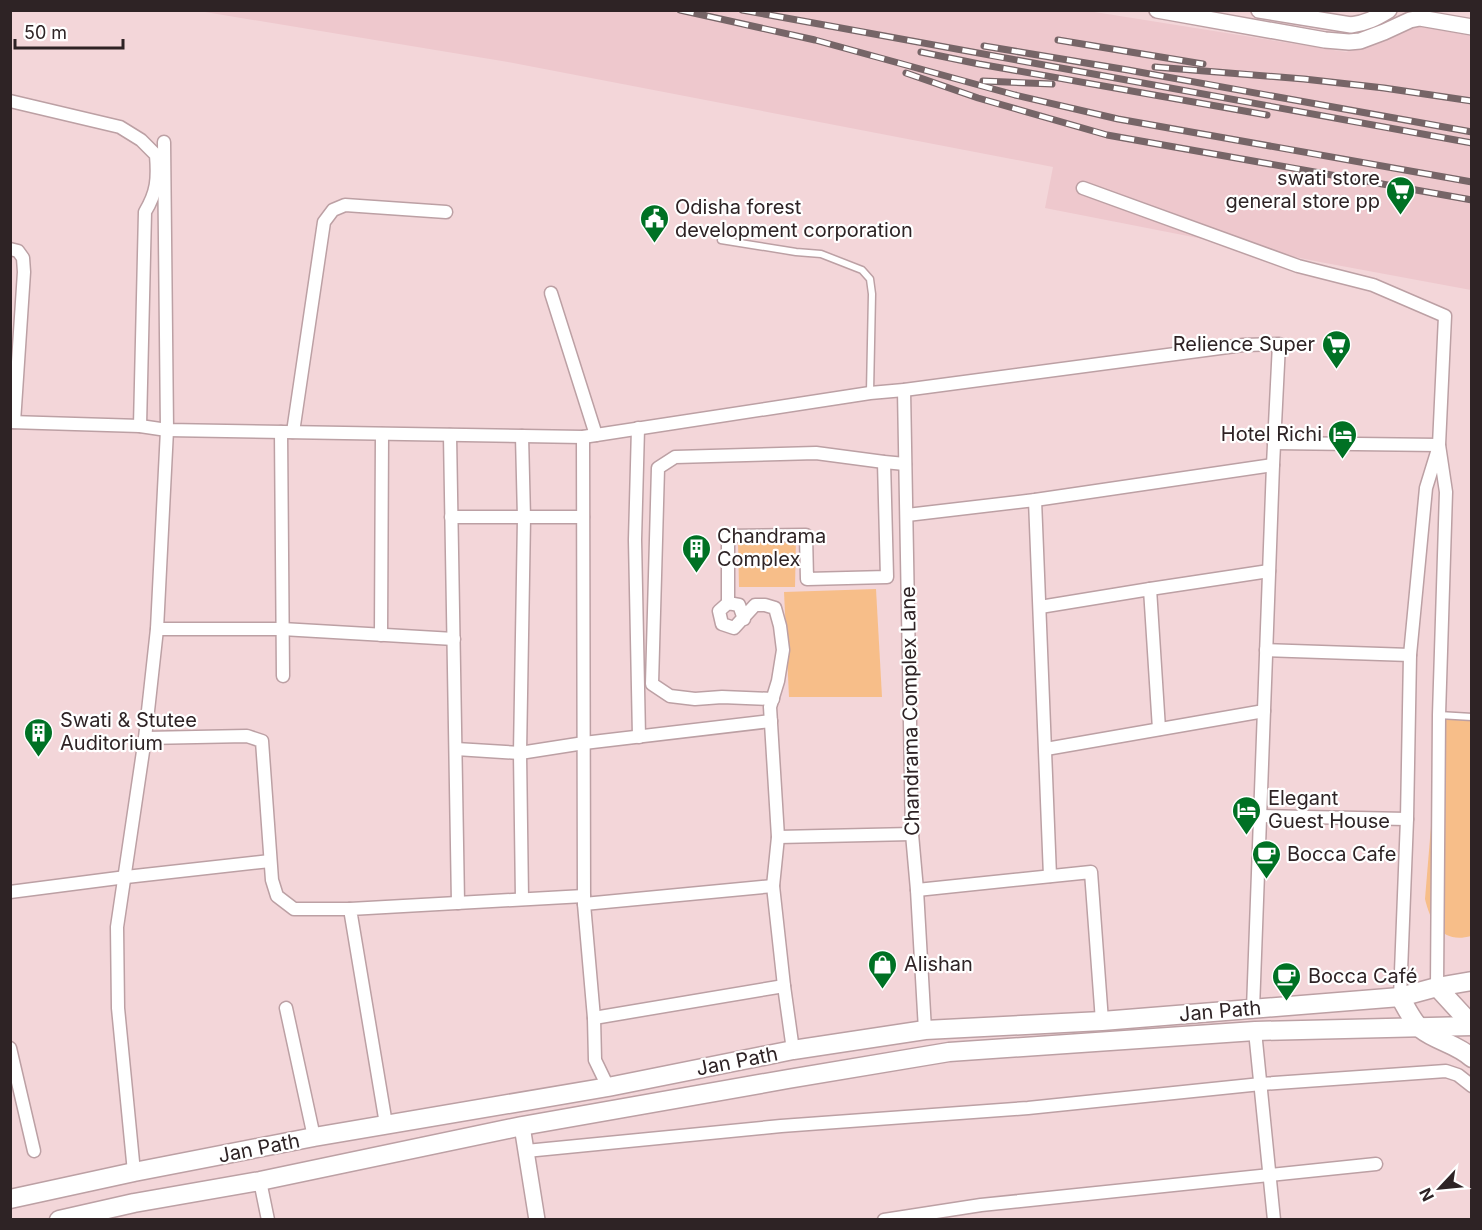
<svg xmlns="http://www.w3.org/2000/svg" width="1482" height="1230" font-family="Inter,sans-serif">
<rect width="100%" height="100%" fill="#f3d6d9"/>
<polygon fill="#eec8cd" points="1082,10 1346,52 1420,25 1471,36 1471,290 1320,262 1045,208 1053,167 508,62 199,11"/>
<g fill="#f7be89">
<polygon points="796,538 795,587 739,587 738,540"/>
<polygon points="876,589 882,697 789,697 784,592"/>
<path d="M 1440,718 L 1471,721 L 1471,936 C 1443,944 1431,924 1425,899 Z"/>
</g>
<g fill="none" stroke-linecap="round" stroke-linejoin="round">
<defs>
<g id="service">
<polyline points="721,240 796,252 821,254 862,270 870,279 872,294 870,392"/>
<polyline points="1439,715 1472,717"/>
</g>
<g id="minor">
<path d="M 10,101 L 120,127 L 141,140 L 156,155 C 158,179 157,192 145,212 L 140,426"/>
<polyline points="1083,188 1298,266 1373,285 1445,316 1439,445 1446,492 1439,715 1437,987"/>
<polyline points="10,249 18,251 23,258 24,272 14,422"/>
<polyline points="551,293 596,435"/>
<polyline points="904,390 912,834 917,890 925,1030"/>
<polyline points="10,422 140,426 167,430 583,437 870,393 904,390 1243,345 1279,344 1273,465 1253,1009"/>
<polyline points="638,428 635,540 639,737"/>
<polyline points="281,432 283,676"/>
<polyline points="293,432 324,222 333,210 345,205 446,212"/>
<polyline points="450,435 458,903"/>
<polyline points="522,436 524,518 520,753 522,899"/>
<polyline points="583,437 584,904 594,1018 595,1060 608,1087"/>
<polyline points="1274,443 1439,445"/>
<polyline points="1035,500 1050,876"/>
<polyline points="907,515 1035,500 1273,465"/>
<polyline points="451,517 583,517"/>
<polyline points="1150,589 1269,571"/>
<polyline points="728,603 728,536 806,535 807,579 887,577 884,462"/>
<polyline points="1040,607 1150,589 1159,729"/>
<polyline points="744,619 739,605 728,603 719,611 722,624 734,628 755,605 765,605 775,608 780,626 783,650 778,681 770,707 778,837 773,886 784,986 793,1050"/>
<polyline points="157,629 282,629 454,639"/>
<polyline points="381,635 382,434"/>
<polyline points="1266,650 1410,655"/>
<polyline points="773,699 722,697 695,699 670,696 652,684 658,468 675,457 816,453 884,462 905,464"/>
<polyline points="145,738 247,736 262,741 272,880 277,896 294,909 350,909"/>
<polyline points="456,749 520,753 584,743 771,721"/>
<polyline points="1046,749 1264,711"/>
<polyline points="1260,816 1407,819"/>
<polyline points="778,837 912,834"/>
<polyline points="917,890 1091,872 1102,1021"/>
<polyline points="10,892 126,877 270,861"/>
<polyline points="584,904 773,886"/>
<polyline points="1400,997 1407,819 1410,655 1426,488 1438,449"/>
<polyline points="286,1008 314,1137"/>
<polyline points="594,1018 784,986"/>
<polyline points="1255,1031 1274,1220"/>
<polyline points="10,1048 34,1151"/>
<polyline points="386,1124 350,909 584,896"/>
<polyline points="526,1151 781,1126 1028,1108 1261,1084 1446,1071 1458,1075 1472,1086"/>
<polyline points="134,1172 118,1008 117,927 145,738 157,629 167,430 164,142"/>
<polyline points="260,1181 268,1220"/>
<polyline points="884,1220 981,1205 1376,1164"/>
</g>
<g id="tertiary">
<polyline points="1157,10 1325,40 1349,42 1360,41 1384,32 1410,20 1420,18 1472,27"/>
<path d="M 1259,10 L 1351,25 C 1366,23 1376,18 1389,10"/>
<polyline points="522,1126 537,1220"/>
</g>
<g id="secondary">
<polyline points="1437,987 1472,1025"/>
<path d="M 1400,997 C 1406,1007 1412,1021 1421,1029 C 1436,1041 1457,1044 1472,1058"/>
<polyline points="10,1199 134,1172 314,1137 608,1087 793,1050 925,1030 1102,1021 1400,997 1437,987 1472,981"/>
<polyline points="59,1220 134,1203 260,1181 522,1126 788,1079 949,1052 1255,1031 1472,1026"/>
</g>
</defs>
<use href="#service" stroke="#bca0a4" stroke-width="9"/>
<use href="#minor" stroke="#bca0a4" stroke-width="15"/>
<use href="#tertiary" stroke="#bca0a4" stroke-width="18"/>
<use href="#secondary" stroke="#bca0a4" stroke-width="21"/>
<use href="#service" stroke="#fff" stroke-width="6"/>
<use href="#minor" stroke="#fff" stroke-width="12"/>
<use href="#tertiary" stroke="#fff" stroke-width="15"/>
<use href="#secondary" stroke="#fff" stroke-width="18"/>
<defs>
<g id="rail">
<polyline points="680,10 815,40 1015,95 1118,119 1472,182"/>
<polyline points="742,10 1472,143"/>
<polyline points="1058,40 1203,64"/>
<polyline points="984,46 1128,70 1472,132"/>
<polyline points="921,52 979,64 1267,115"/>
<polyline points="1155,67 1304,79 1384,88 1472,101"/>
<polyline points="906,73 978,98 1107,135 1472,200"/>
<polyline points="983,81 1052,84"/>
</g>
</defs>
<use href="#rail" stroke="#766567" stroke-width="7"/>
<use href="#rail" stroke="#fff" stroke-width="4.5" stroke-dasharray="14" stroke-linecap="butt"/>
</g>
<defs>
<symbol id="supermarket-pin" viewBox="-11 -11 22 30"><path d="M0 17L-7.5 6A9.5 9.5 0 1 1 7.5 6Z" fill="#007124" stroke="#fff"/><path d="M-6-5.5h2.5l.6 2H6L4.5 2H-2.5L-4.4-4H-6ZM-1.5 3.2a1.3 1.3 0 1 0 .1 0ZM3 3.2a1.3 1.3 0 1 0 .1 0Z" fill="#fff"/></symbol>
<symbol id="civic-pin" viewBox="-11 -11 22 30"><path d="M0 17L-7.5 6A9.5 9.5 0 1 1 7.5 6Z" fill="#007124" stroke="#fff"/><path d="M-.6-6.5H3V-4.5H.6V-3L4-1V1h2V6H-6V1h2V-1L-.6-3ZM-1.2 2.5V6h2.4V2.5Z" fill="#fff"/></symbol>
<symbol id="hotel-pin" viewBox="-11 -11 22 30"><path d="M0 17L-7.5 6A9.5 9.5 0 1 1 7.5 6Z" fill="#007124" stroke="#fff"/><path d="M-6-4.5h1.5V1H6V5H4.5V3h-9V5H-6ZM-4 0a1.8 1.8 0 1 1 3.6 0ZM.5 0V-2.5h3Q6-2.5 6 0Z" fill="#fff"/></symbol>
<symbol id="building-pin" viewBox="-11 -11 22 30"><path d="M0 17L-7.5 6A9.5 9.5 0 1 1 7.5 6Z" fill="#007124" stroke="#fff"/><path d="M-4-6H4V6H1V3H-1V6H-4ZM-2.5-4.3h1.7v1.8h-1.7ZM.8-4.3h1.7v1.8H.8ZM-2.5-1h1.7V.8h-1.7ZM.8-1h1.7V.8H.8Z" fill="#fff"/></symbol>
<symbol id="cafe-pin" viewBox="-11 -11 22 30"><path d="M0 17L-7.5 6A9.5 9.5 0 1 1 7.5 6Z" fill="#007124" stroke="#fff"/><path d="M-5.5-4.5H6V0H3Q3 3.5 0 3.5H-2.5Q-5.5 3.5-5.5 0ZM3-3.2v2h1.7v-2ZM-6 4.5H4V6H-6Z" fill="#fff"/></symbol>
<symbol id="shop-pin" viewBox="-11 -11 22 30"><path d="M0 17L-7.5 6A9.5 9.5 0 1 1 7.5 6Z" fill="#007124" stroke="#fff"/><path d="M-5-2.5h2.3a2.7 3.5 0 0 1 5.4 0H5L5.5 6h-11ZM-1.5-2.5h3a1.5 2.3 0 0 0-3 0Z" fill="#fff"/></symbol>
</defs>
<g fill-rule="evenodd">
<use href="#supermarket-pin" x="1384" y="174" width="33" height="45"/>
<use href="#civic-pin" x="638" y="202" width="33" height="45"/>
<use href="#supermarket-pin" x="1320" y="328" width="33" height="45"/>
<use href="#hotel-pin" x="1326" y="418" width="33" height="45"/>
<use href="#building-pin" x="680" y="532" width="33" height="45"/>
<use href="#building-pin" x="22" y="716" width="33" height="45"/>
<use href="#hotel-pin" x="1230" y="794" width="33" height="45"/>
<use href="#cafe-pin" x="1250" y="838" width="33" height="45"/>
<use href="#shop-pin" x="866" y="948" width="33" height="45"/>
<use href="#cafe-pin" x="1270" y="960" width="33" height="45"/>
</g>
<g text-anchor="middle" stroke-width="4.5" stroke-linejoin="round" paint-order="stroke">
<g font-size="20" fill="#2e2325" stroke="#fff" text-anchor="start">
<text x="1380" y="185" text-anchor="end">swati store<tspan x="1380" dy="23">general store pp</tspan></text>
<text x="675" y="214">Odisha forest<tspan x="675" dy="23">development corporation</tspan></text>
<text x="1315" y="351" text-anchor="end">Relience Super</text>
<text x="1322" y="441" text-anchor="end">Hotel Richi</text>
<text x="717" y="543">Chandrama<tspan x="717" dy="23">Complex</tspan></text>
<text x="60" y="727">Swati &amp; Stutee<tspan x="60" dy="23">Auditorium</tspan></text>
<text x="1268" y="805">Elegant<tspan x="1268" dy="23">Guest House</tspan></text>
<text x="1287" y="861">Bocca Cafe</text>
<text x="904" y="971">Alishan</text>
<text x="1308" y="983">Bocca Café</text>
</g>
<g font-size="20" fill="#2e2325" stroke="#fff">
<text transform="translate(910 711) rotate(-91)" y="7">Chandrama Complex Lane</text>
<text transform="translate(1220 1011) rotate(-5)" y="7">Jan Path</text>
<text transform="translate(737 1061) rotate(-11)" y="7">Jan Path</text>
<text transform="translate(259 1148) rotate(-11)" y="7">Jan Path</text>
</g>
</g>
<rect width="1482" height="1230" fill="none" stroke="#2e2325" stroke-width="24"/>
<g transform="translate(1440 1188) rotate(244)" stroke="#ffffff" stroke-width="4.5" paint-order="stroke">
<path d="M0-4.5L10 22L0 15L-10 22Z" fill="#2e2325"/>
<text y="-9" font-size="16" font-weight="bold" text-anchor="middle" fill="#2e2325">N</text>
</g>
<path d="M15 39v9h108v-9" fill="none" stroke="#2e2325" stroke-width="3"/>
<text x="24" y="39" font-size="18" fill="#2e2325" stroke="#ffffff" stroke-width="4.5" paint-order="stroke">50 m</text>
</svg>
